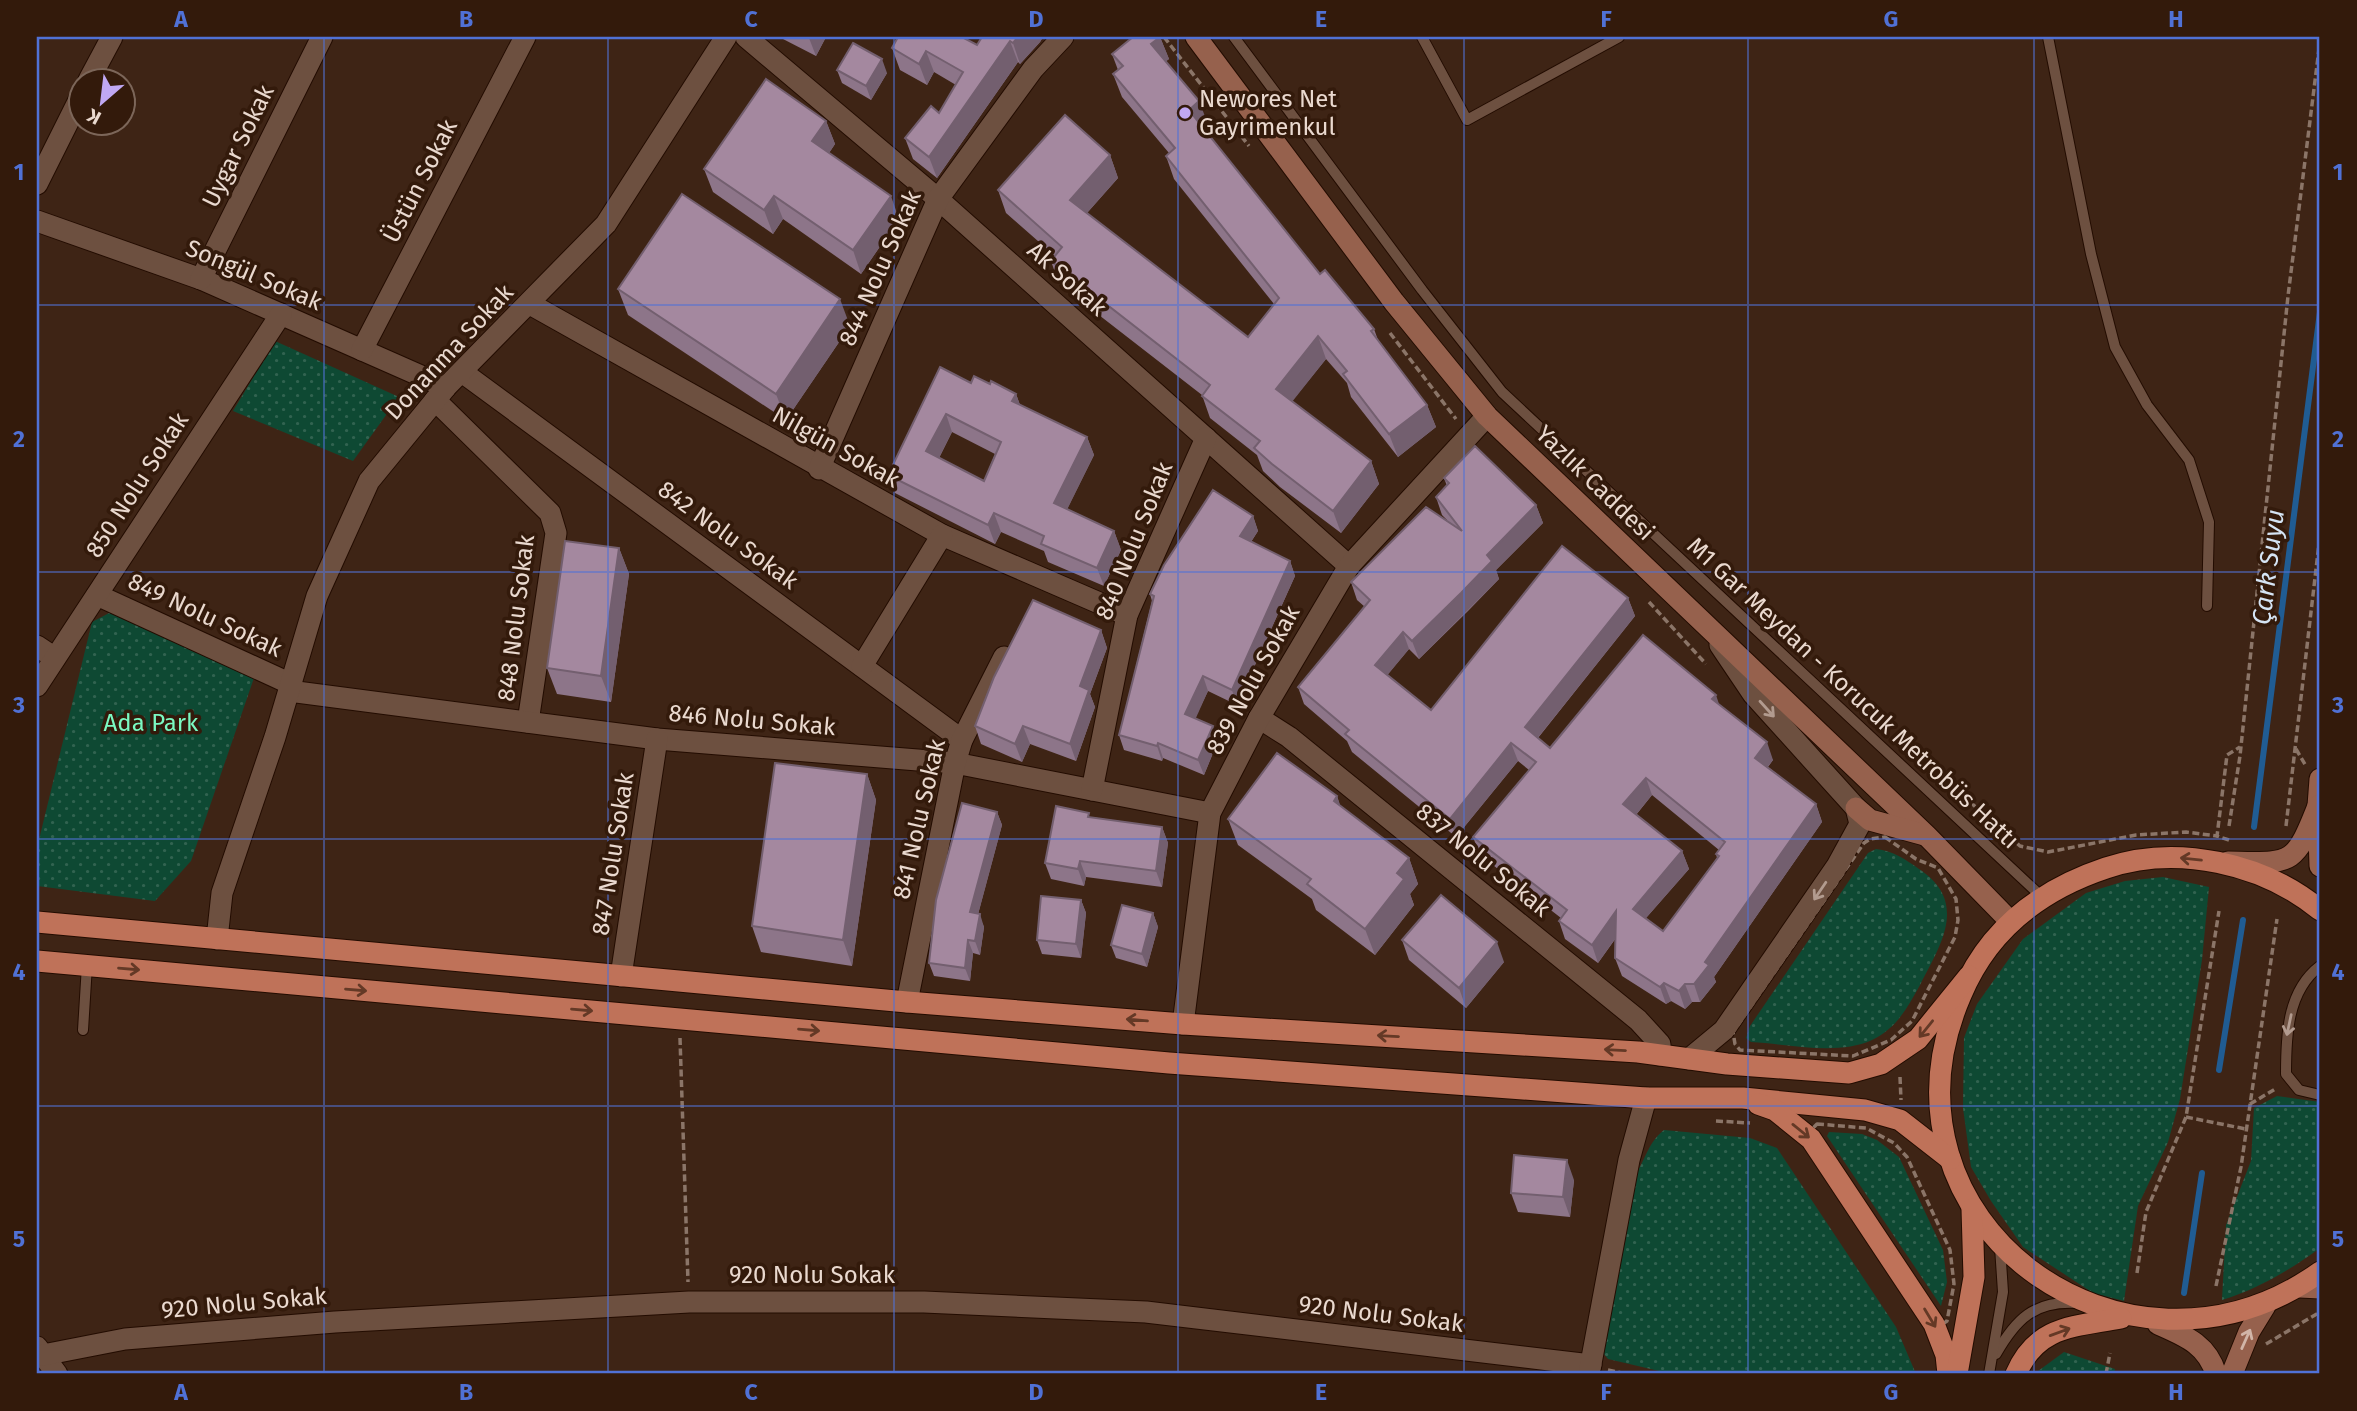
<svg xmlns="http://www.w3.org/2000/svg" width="2357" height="1411" font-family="'Fira Sans',sans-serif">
<defs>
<pattern id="grass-dots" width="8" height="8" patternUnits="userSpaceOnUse" patternTransform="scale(1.75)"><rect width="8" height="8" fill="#0e4933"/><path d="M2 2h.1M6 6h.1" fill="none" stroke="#316350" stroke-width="1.8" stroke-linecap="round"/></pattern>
</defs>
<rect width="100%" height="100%" fill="#3e2415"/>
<g fill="url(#grass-dots)">
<polygon points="275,341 399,397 353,461 233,411"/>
<polygon points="113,611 255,675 191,861 155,901 37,886 37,848 92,622"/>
<path d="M 1876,849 C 1893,851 1905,859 1919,869 C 1969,902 1941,944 1920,985 C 1908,1007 1896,1029 1872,1040 C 1837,1056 1789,1044 1751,1042 L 1746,1038 L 1750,1026 L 1868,853 Z"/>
<polygon points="2163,877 2209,887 2202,960 2180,1099 2168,1142 2138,1206 2124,1301 2093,1293 2023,1247 1991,1201 1971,1167 1963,1108 1964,1038 1977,1004 2023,939 2086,893 2125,881"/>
<path d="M 2277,1096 L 2320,1102 L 2320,1248 C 2290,1270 2258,1289 2222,1300 L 2226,1225 L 2251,1161 L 2254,1108 Z"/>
<path d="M 1664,1130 L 1750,1138 L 1777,1148 L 1896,1327 L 1916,1374 L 1672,1374 L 1608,1359 L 1603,1353 L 1630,1183 C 1644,1166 1646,1144 1664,1130 Z"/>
<polygon points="1829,1132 1862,1134 1877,1140 1899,1157 1943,1250 1947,1282 1941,1306 1827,1136"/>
<polygon points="2064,1352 2115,1369 2114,1374 2034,1374"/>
</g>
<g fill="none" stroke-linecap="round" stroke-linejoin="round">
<g stroke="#205c93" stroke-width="6">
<polyline points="2254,827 2320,312"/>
<polyline points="2219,1070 2243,920"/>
<polyline points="2184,1293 2202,1173"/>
</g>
<defs>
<g id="lane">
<polyline points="1234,37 1422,290 1502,392 2042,897"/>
<polyline points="1422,37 1467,120 1619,37"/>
<polyline points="2048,37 2091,254 2115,347 2147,405 2189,460 2209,522 2207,606"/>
<path d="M 2320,966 C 2287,991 2286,1036 2286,1074 L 2299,1090 L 2320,1095"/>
<polyline points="83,1030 87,965"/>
<path d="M 1996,1354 C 2016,1319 2034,1301 2076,1303"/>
<polyline points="1989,1374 2003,1292 2000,1247"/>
</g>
<g id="street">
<polyline points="746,37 938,199 1349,566"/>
<polyline points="89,80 112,37"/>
<polyline points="37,184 80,98"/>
<polyline points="37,221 201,279 446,387"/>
<polyline points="201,279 322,37"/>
<polyline points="530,304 942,535 1127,615"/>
<polyline points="362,350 525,37"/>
<polyline points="462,372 962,740"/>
<polyline points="435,400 550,513 556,533 528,722"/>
<polyline points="819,469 938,199 1033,69 1063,37"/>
<polyline points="97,595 291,684"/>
<polyline points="37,646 55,658"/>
<polyline points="862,666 942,535"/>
<polyline points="37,686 281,314"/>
<polyline points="289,691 657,739 955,763 1210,813"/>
<polyline points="1259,718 1289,737 1638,1020 1660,1044 1660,1055"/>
<polyline points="1092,790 1127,615 1206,438"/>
<polyline points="217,939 222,893 275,737 317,596 369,481 446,387 606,224 726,37"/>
<polyline points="621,976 657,739"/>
<polyline points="907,1002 955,763 962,740 1004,657"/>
<polyline points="1183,1024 1210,813 1259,718 1349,566 1487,416"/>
<polyline points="1689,1059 1724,1030 1837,866 1860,824 1856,808 1753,694 1720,645"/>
<polyline points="37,1347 57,1374"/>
<polyline points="43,1355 125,1339 335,1322 689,1302 924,1302 1146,1312 1591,1365"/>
<polyline points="1589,1374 1629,1160 1646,1098"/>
</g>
<g id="secondary">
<polyline points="1196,37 1394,302 1487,416 1927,836 2010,921"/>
<polyline points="2318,806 2320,779"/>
<polyline points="1856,808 1870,820 1925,835"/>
<path d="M 2228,862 C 2292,863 2294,867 2318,806 L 2320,866"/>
<polyline points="2300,1287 2320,1288"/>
<path d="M 2158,1324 C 2185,1336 2207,1344 2216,1374"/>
<polyline points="2232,1374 2249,1332 2265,1306"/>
</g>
<g id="primary">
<path d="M 2320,910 C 2263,863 2177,844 2106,868 C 2040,890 1988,930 1961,995 C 1863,1221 2125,1411 2320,1272"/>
<polyline points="37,922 907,1002 1183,1024 1638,1052 1727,1064 1849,1073 1881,1064 1918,1039 1969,976"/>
<polyline points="37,961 1169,1063 1646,1098 1743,1098 1865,1110 1900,1120 1950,1159"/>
<polyline points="1758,1104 1775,1110 1811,1139 1934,1324 1946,1355 1948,1374"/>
<polyline points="1957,1374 1974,1277 1972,1209"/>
<path d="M 2016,1374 C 2037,1325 2074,1327 2121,1318"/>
</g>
</defs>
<use href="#lane" stroke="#230c01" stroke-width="12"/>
<use href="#street" stroke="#230c01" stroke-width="23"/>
<use href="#secondary" stroke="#230c01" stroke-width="23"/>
<use href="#primary" stroke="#230c01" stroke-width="23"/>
<g stroke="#8b7568" stroke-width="3.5" stroke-dasharray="7 3.5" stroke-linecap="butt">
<polyline points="1164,37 1249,146"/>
<polyline points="1390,333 1456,419"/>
<polyline points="1649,602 1706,664"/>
<polyline points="2296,749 2306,766"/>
<polyline points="1962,795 2020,846 2048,852 2136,835 2186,832 2217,836"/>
<polyline points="2229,826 2240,756 2288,296 2320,41"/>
<polyline points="2286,826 2320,535"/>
<polygon points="1885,837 1916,859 1938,868 1956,899 1958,920 1955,937 1912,1021 1891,1040 1853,1056 1740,1050 1735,1044 1733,1032 1864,843 1870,839"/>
<polyline points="2229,840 2217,836 2227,755 2240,747"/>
<polyline points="680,1038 688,1282"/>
<polyline points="1900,1077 1901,1100"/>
<polyline points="2250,1104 2277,1088"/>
<polyline points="2186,1117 2246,1129"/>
<polyline points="1716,1121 1750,1123"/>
<polygon points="1817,1124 1866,1128 1894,1143 1907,1157 1950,1250 1954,1284 1947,1321 1944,1323 1937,1318 1815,1134 1813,1128"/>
<polyline points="2137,1273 2146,1212 2186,1117 2219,911"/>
<polyline points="2216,1286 2241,1167 2277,919"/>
<polyline points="2266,1344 2320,1312"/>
<polyline points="1608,1370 1627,1374"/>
<polyline points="2106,1374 2110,1353"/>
</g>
<use href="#lane" stroke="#6d5040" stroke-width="10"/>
<use href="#street" stroke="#6d5040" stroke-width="21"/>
<use href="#secondary" stroke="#96614d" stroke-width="21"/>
<use href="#primary" stroke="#bf7259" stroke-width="21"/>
</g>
<g fill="#8d7589" fill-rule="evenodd">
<polygon points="782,37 826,37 816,56 783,39"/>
<polygon points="982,37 1043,37 1040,42 1020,64 1018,62 937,178 913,159 905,138 939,113 956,85 934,72 927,85 900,70 892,48 977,45"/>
<polygon points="1160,37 1169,59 1166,61 1208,124 1203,128 1320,274 1374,329 1378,340 1427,405 1436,427 1398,457 1351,397 1347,383 1326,359 1292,401 1371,461 1379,484 1341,533 1280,487 1263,471 1257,455 1210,418 1202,395 1059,284 1051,261 1055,256 1006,213 998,190 1110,155 1118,178 1087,213 1248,337 1274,304 1174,179 1166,156 1169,153 1122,97 1113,74 1118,70 1112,54"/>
<polygon points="837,70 887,73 871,100 842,83"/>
<polygon points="826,121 835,144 829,153 899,219 861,274 783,219 773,234 713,192 704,169"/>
<polygon points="618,289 850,326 786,420 628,315"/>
<path d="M 971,383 L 990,384 L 1016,394 L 1020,405 L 1087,437 L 1094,455 L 1067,509 L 1114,531 L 1121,550 L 1104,586 L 1048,562 L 1044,551 L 1001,532 L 995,544 L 895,493 L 888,475 ZM 952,432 L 995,454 L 984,481 L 939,458 Z"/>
<path d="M 1444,478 L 1536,505 L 1543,523 L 1496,570 L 1499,579 L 1468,611 L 1419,659 L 1409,649 L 1387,675 L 1431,710 L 1628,598 L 1635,616 L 1538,738 L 1550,748 L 1719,705 L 1773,760 L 1768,767 L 1816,804 L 1822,822 L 1714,977 L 1716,982 L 1700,1002 L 1692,1002 L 1685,1009 L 1671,1001 L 1666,1004 L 1622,976 L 1615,958 L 1616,938 L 1598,963 L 1565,939 L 1559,921 L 1561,918 L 1480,855 L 1473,837 L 1529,770 L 1518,761 L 1456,837 L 1352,752 L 1347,741 L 1304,704 L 1298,687 L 1365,607 L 1357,600 L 1351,582 L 1447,520 L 1442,515 L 1436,497 L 1447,486 ZM 1652,795 L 1719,850 L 1716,854 L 1717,858 L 1663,931 L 1646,918 L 1689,869 L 1682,851 L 1636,815 Z"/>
<polygon points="1253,516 1258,531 1251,542 1290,561 1295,576 1237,705 1208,691 1195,718 1218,741 1204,775 1163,758 1162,761 1124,750 1119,735 1152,601 1150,594"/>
<polygon points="619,548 629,574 611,702 557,694 547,668"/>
<polygon points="1101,630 1107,648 1090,694 1095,707 1076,761 1030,744 1022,762 981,744 975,726"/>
<polygon points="867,774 876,800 852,966 761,952 752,926"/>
<polygon points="1337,796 1340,806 1409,858 1418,884 1410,894 1414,905 1375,955 1316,910 1312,899 1238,845 1228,819"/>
<polygon points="997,812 1002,825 978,914 984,927 980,955 973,953 970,981 934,976 929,963"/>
<polygon points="1091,817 1162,827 1168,843 1162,887 1086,877 1084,886 1051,879 1045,863"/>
<polygon points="1081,900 1086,913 1081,958 1042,954 1037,940"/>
<polygon points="1153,913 1158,927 1147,967 1116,958 1111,945"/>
<polygon points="1402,940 1504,962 1466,1008 1409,960"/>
<polygon points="1574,1180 1570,1217 1518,1212 1511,1193"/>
</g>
<g fill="#735f6f">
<polygon points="810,37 826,37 816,56 809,38"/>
<polygon points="1018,37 1043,37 1040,42 1020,64 1013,43"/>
<polygon points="1160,37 1169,59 1159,67 1151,44"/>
<polygon points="1010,41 1018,62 937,178 929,157"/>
<polygon points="926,51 934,72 927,85 919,64"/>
<polygon points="882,59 887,73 871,100 866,86"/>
<polygon points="1199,101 1208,124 1197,133 1189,110"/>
<polygon points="826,121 835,144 821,165 812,141"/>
<polygon points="1110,155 1118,178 1079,222 1070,200"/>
<polygon points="774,196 783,219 773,234 764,210"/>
<polygon points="891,196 899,219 861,274 853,250"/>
<polygon points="840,299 850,326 786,420 776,394"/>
<polygon points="1318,336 1326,359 1284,412 1276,389"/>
<polygon points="1016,394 1023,413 1012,401"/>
<polygon points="1427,405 1436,427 1398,457 1389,434"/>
<polygon points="946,414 952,432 933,470 926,451"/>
<polygon points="1087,437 1094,455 1061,522 1054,503"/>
<polygon points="1371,461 1379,484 1341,533 1333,511"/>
<polygon points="1536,505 1543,523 1496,570 1499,579 1419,659 1412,641 1487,555"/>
<polygon points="994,513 1001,532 995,544 988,525"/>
<polygon points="1253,516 1258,531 1245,551 1240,536"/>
<polygon points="1114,531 1121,550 1104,586 1097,568"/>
<polygon points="619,548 629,574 611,702 601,676"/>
<polygon points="1290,561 1295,576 1237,705 1232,690"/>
<polygon points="1628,598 1635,616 1532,745 1525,727"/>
<polygon points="1101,630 1107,648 1090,694 1095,707 1076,761 1070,744 1080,686"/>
<polygon points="1403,632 1409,649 1381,683 1375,665"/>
<polygon points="1203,676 1208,691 1191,729 1185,714"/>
<polygon points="1716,695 1722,713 1712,699"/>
<polygon points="1023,726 1030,744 1022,762 1015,744"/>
<polygon points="1213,726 1218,741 1204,775 1198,760"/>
<polygon points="1767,742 1773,760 1761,775 1755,758"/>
<polygon points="1158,743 1163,758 1162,761 1157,746"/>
<polygon points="1511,743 1518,761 1456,837 1450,819"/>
<polygon points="867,774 876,800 852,966 843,940"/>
<polygon points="1646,778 1652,795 1630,822 1623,804"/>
<polygon points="1337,796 1346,822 1334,801"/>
<polygon points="1816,804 1822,822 1714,977 1716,982 1700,1002 1694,984 1705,962"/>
<polygon points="997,812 1002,825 975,926 970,912"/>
<polygon points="1162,827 1168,843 1162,887 1156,871"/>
<polygon points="1682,851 1689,869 1639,926 1633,909"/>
<polygon points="1409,858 1418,884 1410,894 1414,905 1375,955 1365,929 1397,873"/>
<polygon points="1080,861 1086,877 1084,886 1078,869"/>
<polygon points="1081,900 1086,913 1081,958 1076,944"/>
<polygon points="1616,911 1622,929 1598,963 1592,945"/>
<polygon points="1153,913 1158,927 1147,967 1142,954"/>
<polygon points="980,914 984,927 980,955 975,941"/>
<polygon points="968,940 973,953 970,981 965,968"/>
<polygon points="1497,942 1504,962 1466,1008 1459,988"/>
<polygon points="1664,983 1671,1001 1666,1004 1660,987"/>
<polygon points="1685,984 1692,1002 1685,1009 1679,991"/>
<polygon points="1567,1160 1574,1180 1570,1217 1563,1197"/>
</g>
<g fill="#a4889f" stroke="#735f6f" stroke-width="2" fill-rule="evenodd">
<polygon points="898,37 962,37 977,45 982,37 1018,37 1013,43 1010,41 929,157 905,138 931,106 939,113 963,72 926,51 919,64 892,48"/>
<polygon points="1133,37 1160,37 1151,44 1199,101 1189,110 1320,274 1325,270 1374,329 1371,331 1427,405 1389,434 1343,374 1347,371 1318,336 1276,389 1371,461 1333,511 1272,464 1254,448 1260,441 1202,396 1210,385 1051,261 1062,247 998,190 1065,115 1110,155 1070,200 1248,337 1279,298 1166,156 1175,148 1113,74 1123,66 1112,54"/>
<polygon points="853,43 882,59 866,86 837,70"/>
<polygon points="766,79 826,121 812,141 891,196 853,250 774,196 764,210 704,169"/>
<polygon points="682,194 840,299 776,394 618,289"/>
<path d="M 940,367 L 971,383 L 974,376 L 990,384 L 991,381 L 1016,394 L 1012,401 L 1087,437 L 1054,503 L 1114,531 L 1097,568 L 1041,544 L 1044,536 L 994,513 L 988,525 L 888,475 ZM 946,414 L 1001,442 L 984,481 L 926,451 Z"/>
<path d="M 1475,446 L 1536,505 L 1487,555 L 1492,561 L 1461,593 L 1412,641 L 1403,632 L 1375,665 L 1431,710 L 1562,546 L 1628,598 L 1525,727 L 1550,748 L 1643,635 L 1716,695 L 1712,699 L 1767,742 L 1755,758 L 1816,804 L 1705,962 L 1709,965 L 1694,984 L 1685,984 L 1679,991 L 1664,983 L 1660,987 L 1615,958 L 1616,911 L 1592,945 L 1559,921 L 1567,910 L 1473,837 L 1536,762 L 1511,743 L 1450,819 L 1345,734 L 1349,730 L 1298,687 L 1370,600 L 1351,582 L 1426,507 L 1462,531 L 1436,497 L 1449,483 L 1444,478 ZM 1646,778 L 1725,842 L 1716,854 L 1719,856 L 1663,931 L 1633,909 L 1682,851 L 1623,804 Z"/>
<polygon points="1213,490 1253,516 1240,536 1290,561 1232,690 1203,676 1185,714 1213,726 1198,760 1158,743 1157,746 1119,735 1154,596 1150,594 1164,565"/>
<polygon points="565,541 619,548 601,676 547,668"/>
<polygon points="1033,600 1101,630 1080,686 1089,690 1070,744 1023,726 1015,744 975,726 994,677"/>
<polygon points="1277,753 1337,796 1334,801 1409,858 1397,873 1404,879 1365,929 1307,884 1311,879 1228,819"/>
<polygon points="775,763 867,774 843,940 752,926"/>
<polygon points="962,803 997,812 970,912 980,914 975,941 968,940 965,968 929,963 936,900"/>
<polygon points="1056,806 1089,813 1088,817 1162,827 1156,871 1080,861 1078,869 1045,863"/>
<polygon points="1441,895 1497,942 1459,988 1402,940"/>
<polygon points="1041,896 1081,900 1076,944 1037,940"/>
<polygon points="1122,905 1153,913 1142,954 1111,945"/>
<polygon points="1514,1155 1567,1160 1563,1197 1511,1193"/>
</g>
<defs><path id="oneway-shaft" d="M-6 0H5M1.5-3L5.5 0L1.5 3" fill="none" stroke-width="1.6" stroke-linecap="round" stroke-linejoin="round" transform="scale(1.75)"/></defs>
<g stroke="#b29b8f">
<use href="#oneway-shaft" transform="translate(1767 709) rotate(48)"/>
<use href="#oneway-shaft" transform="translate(1820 891) rotate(124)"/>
<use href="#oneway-shaft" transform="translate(2289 1025) rotate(102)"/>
</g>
<g stroke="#643926">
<use href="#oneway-shaft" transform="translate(2191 859) rotate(-174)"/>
<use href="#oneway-shaft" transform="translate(129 969) rotate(5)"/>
<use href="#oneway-shaft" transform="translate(356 990) rotate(5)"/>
<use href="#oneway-shaft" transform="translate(582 1010) rotate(5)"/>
<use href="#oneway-shaft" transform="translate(1137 1020) rotate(-175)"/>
<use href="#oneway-shaft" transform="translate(1926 1029) rotate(129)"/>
<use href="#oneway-shaft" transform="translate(809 1030) rotate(5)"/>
<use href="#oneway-shaft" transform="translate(1388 1036) rotate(-177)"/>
<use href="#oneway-shaft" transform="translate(1615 1050) rotate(-177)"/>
<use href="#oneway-shaft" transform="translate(1801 1131) rotate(39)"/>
<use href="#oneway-shaft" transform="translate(1930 1318) rotate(59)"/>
<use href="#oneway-shaft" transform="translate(2060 1332) rotate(-20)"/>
</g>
<use stroke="#d1b5a8" href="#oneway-shaft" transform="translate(2246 1339) rotate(-66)"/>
<path fill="none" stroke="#5071d6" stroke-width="2" stroke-opacity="0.55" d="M 324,37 L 324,1374M 608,37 L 608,1374M 894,37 L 894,1374M 1178,37 L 1178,1374M 1464,37 L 1464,1374M 1748,37 L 1748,1374M 2034,37 L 2034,1374M 37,305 L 2320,305M 37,572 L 2320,572M 37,839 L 2320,839M 37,1106 L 2320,1106"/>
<circle fill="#c0a8f3" stroke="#331a0b" stroke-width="2.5" cx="1185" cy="113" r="7"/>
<g text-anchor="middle" stroke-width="7" stroke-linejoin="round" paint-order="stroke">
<g font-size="24" fill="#ead9cf" stroke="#331a0b" text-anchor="start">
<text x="1199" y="107">Newores Net<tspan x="1199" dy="28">Gayrimenkul</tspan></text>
</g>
<g font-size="24" fill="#ead9cf" stroke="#331a0b">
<text transform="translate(238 146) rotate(-64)" y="8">Uygar Sokak</text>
<text transform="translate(420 181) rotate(-63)" y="8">Üstün Sokak</text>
<text transform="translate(880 268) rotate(-66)" y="8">844 Nolu Sokak</text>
<text transform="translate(254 275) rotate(23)" y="8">Songül Sokak</text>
<text transform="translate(1067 279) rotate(42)" y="8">Ak Sokak</text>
<text transform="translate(449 352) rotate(-47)" y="8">Donanma Sokak</text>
<text transform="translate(836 447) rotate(29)" y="8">Nilgün Sokak</text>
<text transform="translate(1595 483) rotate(44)" y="8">Yazlık Caddesi</text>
<text transform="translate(137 485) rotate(-57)" y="8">850 Nolu Sokak</text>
<text transform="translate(728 535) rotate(36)" y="8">842 Nolu Sokak</text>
<text transform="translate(1134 541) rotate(-68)" y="8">840 Nolu Sokak</text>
<text transform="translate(205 615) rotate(25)" y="8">849 Nolu Sokak</text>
<text transform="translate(516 618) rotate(-83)" y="8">848 Nolu Sokak</text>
<text transform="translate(1253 680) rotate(-61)" y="8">839 Nolu Sokak</text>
<text transform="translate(1853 693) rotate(43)" y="8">M1 Gar Meydan - Korucuk Metrobüs Hattı</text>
<text transform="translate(752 720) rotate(5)" y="8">846 Nolu Sokak</text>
<text transform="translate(919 819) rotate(-77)" y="8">841 Nolu Sokak</text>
<text transform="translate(613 854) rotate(-81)" y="8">847 Nolu Sokak</text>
<text transform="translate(1483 860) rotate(39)" y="8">837 Nolu Sokak</text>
<text x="812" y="1283">920 Nolu Sokak</text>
<text transform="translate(244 1303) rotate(-5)" y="8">920 Nolu Sokak</text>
<text transform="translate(1381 1314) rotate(7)" y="8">920 Nolu Sokak</text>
</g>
<g font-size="24" fill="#7af9c2" stroke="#331a0b">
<text x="151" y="731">Ada Park</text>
</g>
<g font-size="26" font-style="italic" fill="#d5e4f4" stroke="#331a0b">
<text transform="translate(2268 567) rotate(-83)" y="9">Çark Suyu</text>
</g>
</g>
<rect width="2357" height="1411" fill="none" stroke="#331a0b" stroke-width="77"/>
<g transform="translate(102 102) rotate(208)"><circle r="33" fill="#331a0b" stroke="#7c6659" stroke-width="2"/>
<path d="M0-5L12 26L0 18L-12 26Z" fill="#c0a8f3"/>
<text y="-10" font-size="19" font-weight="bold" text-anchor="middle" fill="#ead9cf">K</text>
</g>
<rect x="38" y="38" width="2280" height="1334" fill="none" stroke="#5071d6" stroke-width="2.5"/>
<g font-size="23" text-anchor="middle" font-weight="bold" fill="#5071d6">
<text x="181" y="27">A</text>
<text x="466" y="27">B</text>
<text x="751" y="27">C</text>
<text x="1036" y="27">D</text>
<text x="1321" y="27">E</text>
<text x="1606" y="27">F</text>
<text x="1891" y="27">G</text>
<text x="2176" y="27">H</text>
<text x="19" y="180">1</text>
<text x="2338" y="180">1</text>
<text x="19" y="447">2</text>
<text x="2338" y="447">2</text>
<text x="19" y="713">3</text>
<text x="2338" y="713">3</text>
<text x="19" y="980">4</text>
<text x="2338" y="980">4</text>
<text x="19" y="1247">5</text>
<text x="2338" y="1247">5</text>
<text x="181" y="1400">A</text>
<text x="466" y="1400">B</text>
<text x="751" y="1400">C</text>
<text x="1036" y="1400">D</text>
<text x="1321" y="1400">E</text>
<text x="1606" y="1400">F</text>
<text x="1891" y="1400">G</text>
<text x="2176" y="1400">H</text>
</g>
</svg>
